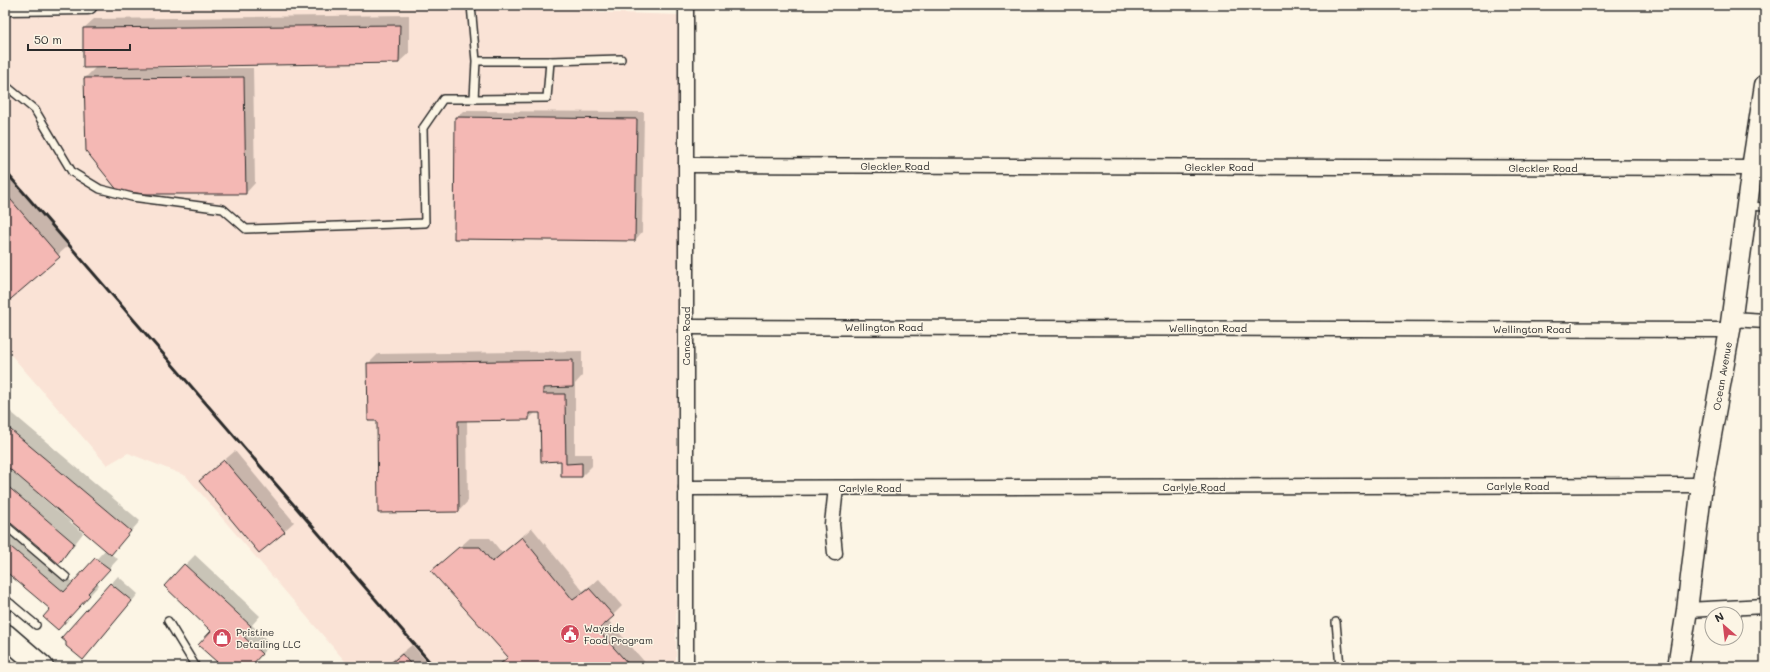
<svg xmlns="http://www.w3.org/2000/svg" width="1770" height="672" font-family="Mali,sans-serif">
<rect width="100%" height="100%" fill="#fcf5e5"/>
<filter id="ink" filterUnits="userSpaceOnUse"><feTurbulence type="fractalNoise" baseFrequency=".025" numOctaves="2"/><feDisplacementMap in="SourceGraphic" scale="8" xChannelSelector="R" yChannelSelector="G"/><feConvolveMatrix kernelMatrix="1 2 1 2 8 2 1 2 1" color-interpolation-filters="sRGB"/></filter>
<g filter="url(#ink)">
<polygon fill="#fae3d6" points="5,5 591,5 591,12 679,15 676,667 350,667 186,476 128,453 107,465 5,348"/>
<g fill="#0003">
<polygon points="409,15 409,53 399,62 107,66 107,68 253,68 255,183 246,193 87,151 85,78 97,66 84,28 94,19"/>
<polygon points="463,111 644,112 642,232 635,240 456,118"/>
<polygon points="5,173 68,246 5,302"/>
<polygon points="582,351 582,376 575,384 575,454 592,454 592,466 582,476 562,476 562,460 541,412 536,412 529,419 467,420 468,501 459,511 378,420 368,364 378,354"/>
<polygon points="5,407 140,521 111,554 118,559 97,582 99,585 68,619 51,609 5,570 5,534 10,529 74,583 106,549 39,493 38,494 83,533 68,553 59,562 5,517"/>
<polygon points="235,451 294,522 284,531 200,481"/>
<polygon points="532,528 583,591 599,579 622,606 608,620 649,667 499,667 509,657 433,571 470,538 490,538 502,553"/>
<polygon points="195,555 260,616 252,625 271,644 249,667 214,667 219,662 213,631 165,586"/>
<polygon points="118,576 138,594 90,652 67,642 63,638"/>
<polygon points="412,645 431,667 384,667"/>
</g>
<g fill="#f4b8b4" stroke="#2b2b2b">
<polygon points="400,25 399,63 83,68 83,28"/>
<polygon points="244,77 246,194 144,194 118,191 86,151 84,78"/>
<polygon points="455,117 637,119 635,241 454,239"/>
<polygon points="5,193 60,257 5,304"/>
<polygon points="573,360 573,387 543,388 543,394 565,394 566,464 582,463 582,477 561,477 561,461 541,462 540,413 529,413 529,420 458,421 459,512 378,513 377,421 368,421 367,363"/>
<polygon points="5,425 131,531 111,555 5,465"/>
<polygon points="224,460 285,532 259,553 199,481"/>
<polygon points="5,484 74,543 59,564 5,518"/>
<polygon points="522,537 573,600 589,588 614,616 598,630 631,667 497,667 508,657 431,571 459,547 480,547 492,562"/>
<polygon points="5,542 64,592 95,558 110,569 88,593 90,595 58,630 43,617 50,609 5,571"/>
<polygon points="184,564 251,626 243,636 262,654 250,667 213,667 217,662 198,645 211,631 164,586"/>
<polygon points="110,583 132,601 83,660 66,646 66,642 61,638"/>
<polygon points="402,654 413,667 386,667"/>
</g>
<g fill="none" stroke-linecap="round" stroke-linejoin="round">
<defs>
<g id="service">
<polyline points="471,5 476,61 474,99 547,98 550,61 476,61"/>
<polyline points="550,61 621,59"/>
<polyline points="5,85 35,110 72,172 100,189 132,197 223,209 246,229 425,223 423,128 443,99 474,99"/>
<polyline points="1748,206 1765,207"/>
<polyline points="5,525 66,577"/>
<polyline points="5,599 11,604 5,610"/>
<polyline points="11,604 36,625"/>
<polyline points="168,621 196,667"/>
<polyline points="1336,622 1340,667"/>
</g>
<g id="minor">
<polyline points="686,165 1752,168"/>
<polyline points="1732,319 1765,321"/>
<polyline points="686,327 1730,330"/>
<polyline points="686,488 1702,485"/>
<polyline points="835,553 832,524 836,488"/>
<polyline points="1687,610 1765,606"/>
<polyline points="686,667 686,5"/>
</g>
<polyline id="tertiary" points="5,6 88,5"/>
<polyline id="secondary" points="1678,667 1687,610 1702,485 1730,330 1752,168 1765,85"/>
<polyline id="trunk" points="5,635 42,667"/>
</defs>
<use href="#service" stroke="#2b2b2b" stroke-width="10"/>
<use href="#minor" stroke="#2b2b2b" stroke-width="17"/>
<use href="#tertiary" stroke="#2b2b2b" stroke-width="21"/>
<use href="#secondary" stroke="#2b2b2b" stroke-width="23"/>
<use href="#trunk" stroke="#2b2b2b" stroke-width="25"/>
<use href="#service" stroke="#fcf5e5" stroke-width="7"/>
<use href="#minor" stroke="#fcf5e5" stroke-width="14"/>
<use href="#tertiary" stroke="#fcf5e5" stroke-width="18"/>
<use href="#secondary" stroke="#fcf5e5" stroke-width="20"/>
<use href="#trunk" stroke="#fcf5e5" stroke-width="22"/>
<polyline stroke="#2b2b2b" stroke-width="3" points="5,171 434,667"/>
</g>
</g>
<defs>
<symbol id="civic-disc" viewBox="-11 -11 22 22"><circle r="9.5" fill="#d1495b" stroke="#fcf5e5"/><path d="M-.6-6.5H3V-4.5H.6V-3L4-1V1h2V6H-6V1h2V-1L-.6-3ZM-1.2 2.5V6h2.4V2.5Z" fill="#fff"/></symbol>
<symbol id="shop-disc" viewBox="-11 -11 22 22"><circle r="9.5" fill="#d1495b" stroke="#fcf5e5"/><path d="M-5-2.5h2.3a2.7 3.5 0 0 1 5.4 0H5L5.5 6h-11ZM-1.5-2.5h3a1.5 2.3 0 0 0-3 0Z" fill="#fff"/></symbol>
</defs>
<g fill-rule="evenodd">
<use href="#civic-disc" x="559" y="623" width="22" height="22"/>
<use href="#shop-disc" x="211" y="627" width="22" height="22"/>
</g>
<g text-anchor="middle" stroke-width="3" stroke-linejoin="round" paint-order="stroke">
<g font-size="10" fill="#2b2b2b" stroke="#fcf5e5">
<text x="895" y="170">Gleckler Road</text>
<text x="1219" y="171">Gleckler Road</text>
<text x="1543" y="172">Gleckler Road</text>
<text x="884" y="331">Wellington Road</text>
<text x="1208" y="332">Wellington Road</text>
<text x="1532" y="333">Wellington Road</text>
<text transform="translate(686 336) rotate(-90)" y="4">Canco Road</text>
<text transform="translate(1722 376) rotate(-80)" y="4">Ocean Avenue</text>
<text x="1518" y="490">Carlyle Road</text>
<text x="1194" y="491">Carlyle Road</text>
<text x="870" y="492">Carlyle Road</text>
</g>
<g font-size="10" fill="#2b2b2b" stroke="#fcf5e5" text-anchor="start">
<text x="584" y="632">Wayside<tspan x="584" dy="12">Food Program</tspan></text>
<text x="236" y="636">Pristine<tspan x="236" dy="12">Detailing LLC</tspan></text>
</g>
</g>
<rect width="1770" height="672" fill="none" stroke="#fcf5e5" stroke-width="20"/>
<rect x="10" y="10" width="1750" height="652" fill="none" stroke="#2b2b2b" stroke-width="1.5" filter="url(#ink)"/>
<g transform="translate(1724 626) rotate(332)"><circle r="19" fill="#fcf5e5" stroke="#a8a49b"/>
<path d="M0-3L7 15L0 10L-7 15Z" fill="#d1495b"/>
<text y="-6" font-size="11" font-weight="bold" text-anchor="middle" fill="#2b2b2b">N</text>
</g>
<path d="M28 44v6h102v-6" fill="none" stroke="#2b2b2b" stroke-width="2"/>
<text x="34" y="44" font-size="12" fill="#2b2b2b" stroke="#fcf5e5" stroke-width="3" paint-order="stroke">50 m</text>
</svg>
